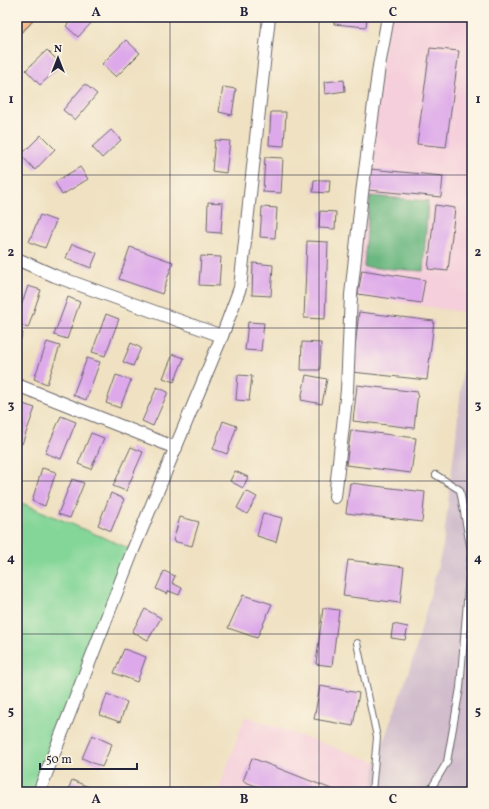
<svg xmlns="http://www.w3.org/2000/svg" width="489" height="809" font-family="Vollkorn,serif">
<rect width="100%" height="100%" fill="#fcf5e5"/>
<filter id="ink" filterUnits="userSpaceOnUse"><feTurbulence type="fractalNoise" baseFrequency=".025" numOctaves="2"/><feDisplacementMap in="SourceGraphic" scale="8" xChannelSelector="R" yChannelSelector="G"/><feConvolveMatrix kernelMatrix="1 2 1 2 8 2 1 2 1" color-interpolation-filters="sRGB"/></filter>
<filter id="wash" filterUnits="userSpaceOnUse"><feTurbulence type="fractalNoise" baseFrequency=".012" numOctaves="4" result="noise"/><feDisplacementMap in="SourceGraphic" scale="16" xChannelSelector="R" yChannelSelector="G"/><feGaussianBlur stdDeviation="0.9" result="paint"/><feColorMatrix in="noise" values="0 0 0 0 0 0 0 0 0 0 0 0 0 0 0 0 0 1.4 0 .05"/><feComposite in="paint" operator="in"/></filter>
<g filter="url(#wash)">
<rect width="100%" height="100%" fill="#efe1c1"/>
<g fill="#f5cfdb">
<polygon points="388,17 472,17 472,282 468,313 351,295"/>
<polygon points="245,716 376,762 372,792 218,792"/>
</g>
<polygon fill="#d1bdcc" points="472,282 472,792 372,792 376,762 414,656 443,546 456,436"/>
<polygon fill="#84d698" stroke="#537c6a" points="17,501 133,550 39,792 17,792"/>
<polygon fill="#6bb780" stroke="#466c5e" points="370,196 428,201 423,271 364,267"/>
<g id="blocks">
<g fill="#dda9ea">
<polygon points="75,17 97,17 78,37 66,26"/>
<polygon points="334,17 367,17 366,27 334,24"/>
<polygon points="126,40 140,53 116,77 102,64"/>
<polygon points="430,48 459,51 446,147 417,144"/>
<polygon points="47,50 62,65 40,85 26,70"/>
<polygon points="344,80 345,91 325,94 324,82"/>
<polygon points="85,84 97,94 75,120 63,110"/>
<polygon points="223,87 236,89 232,115 219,112"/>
<polygon points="271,112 286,112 284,146 269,145"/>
<polygon points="111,130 121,140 102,158 92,147"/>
<polygon points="41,135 55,149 35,170 21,155"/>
<polygon points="215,140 230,141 226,173 212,171"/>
<polygon points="265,157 283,158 281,193 263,192"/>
<polygon points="80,167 88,179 62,195 55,182"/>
<polygon points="370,169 443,176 441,197 368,190"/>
<polygon points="314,180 330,180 329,193 313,192"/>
<polygon points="208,202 223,203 221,233 207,232"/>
<polygon points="435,205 455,208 448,271 428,269"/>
<polygon points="262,207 277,208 275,238 260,237"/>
<polygon points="320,211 336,212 335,229 319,228"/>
<polygon points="40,215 56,221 45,248 29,242"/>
<polygon points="307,241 328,242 325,319 304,318"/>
<polygon points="72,244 97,253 91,268 66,258"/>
<polygon points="130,247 173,262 162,294 119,279"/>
<polygon points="201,256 221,257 219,286 199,285"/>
<polygon points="253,263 273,265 271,296 252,295"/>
<polygon points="362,270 425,280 421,303 358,294"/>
<polygon points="28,286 41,290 28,328 17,324 17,318"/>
<polygon points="68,297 80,302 67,339 54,335"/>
<polygon points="359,312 434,321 427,380 352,372"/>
<polygon points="106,314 119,319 105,356 92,352"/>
<polygon points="248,322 264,323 261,351 245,350"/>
<polygon points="17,331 23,333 17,349"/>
<polygon points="47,342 60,346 47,384 34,379"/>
<polygon points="302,342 321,343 320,370 301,370"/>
<polygon points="131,343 141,348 133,366 123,362"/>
<polygon points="173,354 184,358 174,382 163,378"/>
<polygon points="87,358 100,362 86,400 73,395"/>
<polygon points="116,375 131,380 120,408 106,403"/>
<polygon points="238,375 252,376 249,401 236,400"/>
<polygon points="306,375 327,379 322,404 301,400"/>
<polygon points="357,385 418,392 414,428 353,421"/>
<polygon points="157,387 168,392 153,426 142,421"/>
<polygon points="20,403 35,408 22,444 17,443 17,412"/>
<polygon points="61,416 76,422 61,459 45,453"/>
<polygon points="223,421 237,426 227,454 213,449"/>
<polygon points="351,430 416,438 411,473 346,465"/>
<polygon points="91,433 104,438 91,469 78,464"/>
<polygon points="131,447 143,452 126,491 113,486"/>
<polygon points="42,468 56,472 45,506 32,501"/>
<polygon points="235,471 248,477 243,488 230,481"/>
<polygon points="72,479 84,483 70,518 58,514"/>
<polygon points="350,483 425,492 422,522 346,513"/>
<polygon points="246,491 257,497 247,514 237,508"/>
<polygon points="111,493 124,499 111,531 98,525"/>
<polygon points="263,513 282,518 276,542 257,536"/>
<polygon points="180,517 199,522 192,546 173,541"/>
<polygon points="348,560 404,567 400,603 343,596"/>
<polygon points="164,571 175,576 172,583 182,588 179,595 169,591 167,594 156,589"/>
<polygon points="243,595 272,604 257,638 228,628"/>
<polygon points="323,608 339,610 332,666 316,664"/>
<polygon points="145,609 161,618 148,640 132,632"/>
<polygon points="393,624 408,627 405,640 391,638"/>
<polygon points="124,649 146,657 137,682 114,673"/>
<polygon points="320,686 359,693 353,726 314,719"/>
<polygon points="107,694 127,702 120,722 100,715"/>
<polygon points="92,735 112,744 102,767 82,758"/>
<polygon points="252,758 339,792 271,792 243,781"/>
<polygon points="72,780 91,788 89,792 67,792"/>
</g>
</g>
</g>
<g filter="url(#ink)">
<use href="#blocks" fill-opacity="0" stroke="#6a656a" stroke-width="1"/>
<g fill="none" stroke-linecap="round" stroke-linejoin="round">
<defs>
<g id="lane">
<polyline points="357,643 377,737 372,792"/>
<polyline points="429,792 447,762 460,688 471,551 460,490 436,475"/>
</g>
<g id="street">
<polyline points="17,259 55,276 222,336"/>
<polyline points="17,385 176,448"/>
<polyline points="335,497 347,390 351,295 362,193 379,66 388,17"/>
<polyline points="39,792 133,550 222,336 240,288 269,17"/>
</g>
<polyline id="primary" points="17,23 23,17"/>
</defs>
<use href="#lane" stroke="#6a656a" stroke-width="8"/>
<use href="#street" stroke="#6a656a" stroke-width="14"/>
<use href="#primary" stroke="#6a656a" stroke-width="21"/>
<use href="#lane" stroke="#fff" stroke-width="6"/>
<use href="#street" stroke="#fff" stroke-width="12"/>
<use href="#primary" stroke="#f9bc8a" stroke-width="19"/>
</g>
</g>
<path fill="none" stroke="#22223b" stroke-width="1" stroke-opacity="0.55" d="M 170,17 L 170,792M 319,17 L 319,792M 17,175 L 472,175M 17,328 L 472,328M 17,481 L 472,481M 17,634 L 472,634"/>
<rect width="489" height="809" fill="none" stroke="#fcf5e5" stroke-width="44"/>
<g transform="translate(58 58)" stroke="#fcf5e5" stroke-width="3" paint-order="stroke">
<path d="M0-3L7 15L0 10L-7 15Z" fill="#22223b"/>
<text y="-6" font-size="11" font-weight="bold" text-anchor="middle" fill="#22223b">N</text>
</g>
<path d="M40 763v6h97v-6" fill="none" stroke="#22223b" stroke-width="2"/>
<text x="46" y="763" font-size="12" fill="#22223b" stroke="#fcf5e5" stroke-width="3" paint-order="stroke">50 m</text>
<rect x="22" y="22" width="445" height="765" fill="none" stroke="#22223b" stroke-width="1.5"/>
<g font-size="13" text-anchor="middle" font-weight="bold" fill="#22223b">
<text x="96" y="16">A</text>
<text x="244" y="16">B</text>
<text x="393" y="16">C</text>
<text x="11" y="103">1</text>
<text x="478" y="103">1</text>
<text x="11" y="256">2</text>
<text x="478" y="256">2</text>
<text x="11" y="409">3</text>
<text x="478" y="409">3</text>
<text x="11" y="562">4</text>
<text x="478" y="562">4</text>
<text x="11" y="715">5</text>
<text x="478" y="715">5</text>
<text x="96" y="803">A</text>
<text x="244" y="803">B</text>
<text x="393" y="803">C</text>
</g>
</svg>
